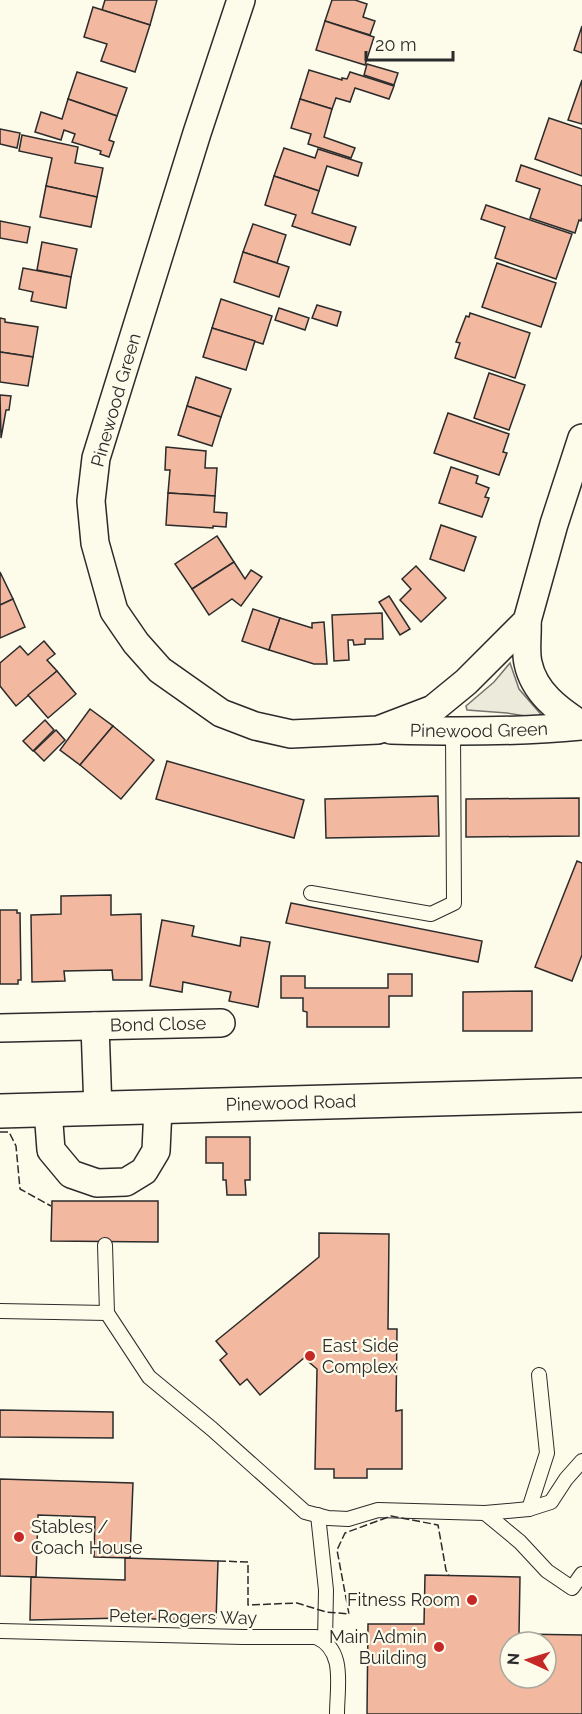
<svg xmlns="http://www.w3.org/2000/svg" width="582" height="1714" font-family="Raleway,sans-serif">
<rect width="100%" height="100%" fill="#fdfbea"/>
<polygon fill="#ecebdb" stroke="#74746e" stroke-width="1.5" points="510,663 519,689 545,719 507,713 467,710 466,706 494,682"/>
<g fill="#f2b8a0" stroke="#2b2b2b" stroke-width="1.5" fill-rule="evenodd">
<polygon points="105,0 157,0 150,25 102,10"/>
<polygon points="332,0 355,0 367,4 363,17 375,21 370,35 325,21"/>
<polygon points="93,7 150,25 135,72 101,61 107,44 84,37"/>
<polygon points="325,21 374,37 365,65 316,50"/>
<polygon points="582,26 582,53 574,50"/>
<polygon points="367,64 398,73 394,85 364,75"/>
<polygon points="309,70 342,80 342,78 347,79 350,72 394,86 389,99 355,88 350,102 336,98 332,109 300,99"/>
<polygon points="77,72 127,88 117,116 68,99"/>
<polygon points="582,80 582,124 568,120"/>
<polygon points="68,99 117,116 109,140 114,142 109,157 100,154 101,151 72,142 75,134 64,130 61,140 35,132 41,112 62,119"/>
<polygon points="300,99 332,109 324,137 355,148 351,158 308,144 311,134 291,128"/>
<polygon points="549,118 582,129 582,176 535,159"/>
<polygon points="0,129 20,133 17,148 0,144"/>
<polygon points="22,135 78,147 75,163 103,168 97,197 46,186 52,158 19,151"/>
<polygon points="284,148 315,158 318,149 362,163 358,176 327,166 319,191 274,176"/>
<polygon points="521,165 582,186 582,217 581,221 579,220 575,233 530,218 540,189 516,181"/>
<polygon points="274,176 319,191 312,213 356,227 350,245 292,226 296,215 265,205"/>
<polygon points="46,186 97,197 91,227 40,217"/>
<polygon points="486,205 572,234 556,279 495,258 505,227 481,219"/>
<polygon points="0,221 30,227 27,243 0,238"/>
<polygon points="253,224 286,235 277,263 243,252"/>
<polygon points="42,242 77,249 71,277 37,270"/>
<polygon points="243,252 289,267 279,297 234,282"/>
<polygon points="497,263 556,283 541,327 482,307"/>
<polygon points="23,268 71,277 66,308 31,301 33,292 19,289"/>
<polygon points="221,299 272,316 263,344 212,328"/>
<polygon points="317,305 341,312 337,326 312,318"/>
<polygon points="279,308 309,318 305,330 275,320"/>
<polygon points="470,313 530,333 515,378 455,358 460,343 456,342 466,316 469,317"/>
<polygon points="0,318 5,319 5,322 38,327 33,357 0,352"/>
<polygon points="212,328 255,341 246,370 203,357"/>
<polygon points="0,352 33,357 28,386 0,382"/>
<polygon points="489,373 525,385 509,430 474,418"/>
<polygon points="196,377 231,389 221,417 187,406"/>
<polygon points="0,395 11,396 9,410 6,410 1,438"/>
<polygon points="187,406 221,417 212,446 178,435"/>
<polygon points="448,413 509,434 503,452 507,453 499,475 434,453"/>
<polygon points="166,447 206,451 205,468 217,468 215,496 168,493 170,470 165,470"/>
<polygon points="451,467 478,476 476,483 489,488 485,497 489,498 482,517 439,503"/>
<polygon points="168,493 215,496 214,512 227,513 226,527 213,526 213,528 166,525"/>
<polygon points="441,525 476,537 464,571 430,559"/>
<polygon points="217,536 234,562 192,589 175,564"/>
<polygon points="234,562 245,579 251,570 262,577 241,606 232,599 209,615 192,589"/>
<polygon points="416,566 446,598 421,622 400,600 411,589 402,579"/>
<polygon points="0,572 13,599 0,605"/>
<polygon points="389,596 410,629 400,635 379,602"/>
<polygon points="13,599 25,627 0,638 0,605"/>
<polygon points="253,609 280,618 269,650 242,641"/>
<polygon points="382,613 383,639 365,639 365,644 354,645 353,640 348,640 349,660 334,661 332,615"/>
<polygon points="280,618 312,628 312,623 324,622 327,664 314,664 269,650"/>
<polygon points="44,641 55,654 47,660 57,671 16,706 0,686 0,663 20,646 28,655"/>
<polygon points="57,671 76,694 48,718 28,695"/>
<polygon points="90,709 113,726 80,765 60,750"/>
<polygon points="45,720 54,730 33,751 23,741"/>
<polygon points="113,726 154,760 121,799 80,765"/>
<polygon points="56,730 65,740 44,761 34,751"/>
<polygon points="167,761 304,800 294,838 156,799"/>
<polygon points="438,796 439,836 326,838 325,799"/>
<polygon points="579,798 579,836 466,837 466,799"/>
<polygon points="577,861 582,863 582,955 572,981 535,967"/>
<polygon points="111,895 111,915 141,914 142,980 113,980 112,970 64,971 65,981 32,982 31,915 61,914 61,896"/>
<polygon points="291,903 482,941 478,962 286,923"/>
<polygon points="0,910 17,910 17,913 20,913 21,980 18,980 18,984 0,984"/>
<polygon points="162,920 194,926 192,936 240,946 241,937 270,942 258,1007 229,1001 231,992 183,982 182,992 150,986"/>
<polygon points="388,974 412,974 412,996 389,996 389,1027 307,1027 307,1012 303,1011 303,998 281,998 281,976 305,976 305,988 388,988"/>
<polygon points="532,991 532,1031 463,1031 463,992"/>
<polygon points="206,1137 250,1137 250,1180 245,1180 246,1195 227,1195 226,1180 223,1180 223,1163 206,1163"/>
<polygon points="52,1201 158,1201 158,1242 51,1241"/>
<polygon points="319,1233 389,1234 388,1329 397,1329 396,1411 402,1410 402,1469 367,1469 367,1478 334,1478 334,1469 315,1469 317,1369 304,1358 260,1395 247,1379 240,1385 220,1360 227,1354 216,1341 319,1257"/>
<polygon points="0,1410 113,1412 113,1438 0,1437"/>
<polygon points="0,1479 133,1483 130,1558 94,1557 95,1517 38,1515 36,1577 0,1576"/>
<polygon points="125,1558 218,1561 216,1621 124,1618 30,1620 31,1577 125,1580"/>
<path d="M 425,1575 L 520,1577 L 519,1634 L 582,1635 L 582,1714 L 367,1714 L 368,1624 L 424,1624 ZM 510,1642 L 546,1642 L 546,1678 L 510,1678 Z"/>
</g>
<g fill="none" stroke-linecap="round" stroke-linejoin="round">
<defs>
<g id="service">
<polyline points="311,893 431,914 454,903 453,732"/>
<polyline points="105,1245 107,1313 149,1377 212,1429 305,1512 328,1518 348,1519 378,1510 485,1513 529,1509 551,1502 566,1479 582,1461"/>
<polyline points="0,1311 107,1313"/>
<polyline points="529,1509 547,1453 539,1375"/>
<polyline points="485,1513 520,1542 547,1571 572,1588 582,1574"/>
<polyline points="318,1515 326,1590 325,1641"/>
<path d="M 0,1631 L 243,1637 L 316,1637 C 346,1650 337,1686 337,1714"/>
</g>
<g id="minor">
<polyline points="241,0 197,133 96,458 91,501 95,543 114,611 136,643 160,670 221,713 255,726 291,734 378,730 433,709 466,682 527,621 554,524 582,438"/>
<path d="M 527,621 C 528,634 525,650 528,663 C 534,692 558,710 582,725"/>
<path id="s1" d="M 391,730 C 455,732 519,732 582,726"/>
<polyline points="95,1026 98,1110"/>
<path id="s2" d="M 0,1028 L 221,1023"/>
<polyline points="48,1110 51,1150 71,1174 97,1183 126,1182 144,1171 156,1151 158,1108"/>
</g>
<g id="tertiary">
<path id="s3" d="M 0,1111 L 582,1095"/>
</g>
</defs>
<use href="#service" stroke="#2b2b2b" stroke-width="16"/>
<use href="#minor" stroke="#2b2b2b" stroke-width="30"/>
<use href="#tertiary" stroke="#2b2b2b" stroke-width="36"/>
<use href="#service" stroke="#fdfbea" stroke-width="14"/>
<use href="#minor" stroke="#fdfbea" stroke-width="27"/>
<use href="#tertiary" stroke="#fdfbea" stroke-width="33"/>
<g stroke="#2b2b2b" stroke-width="1.5" stroke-dasharray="8 3" stroke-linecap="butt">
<polyline points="0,1132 9,1132 16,1146 20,1189 51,1206"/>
<polyline points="218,1561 248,1562 248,1605 297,1603 326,1612 349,1614 337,1550 345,1533 391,1516 438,1525 446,1570 449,1576"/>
</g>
</g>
<g fill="#c62828" stroke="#fdfbea" stroke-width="2">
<circle cx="310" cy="1356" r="6"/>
<circle cx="19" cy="1537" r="6"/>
<circle cx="472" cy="1600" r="6"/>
<circle cx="439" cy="1647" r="6"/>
</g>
<g text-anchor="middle" stroke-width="4.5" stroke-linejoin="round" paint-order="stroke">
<g font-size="18" fill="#2b2b2b" stroke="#fdfbea">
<text transform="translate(116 400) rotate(-74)" y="6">Pinewood Green</text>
<text dy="6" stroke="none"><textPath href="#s1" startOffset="88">Pinewood Green</textPath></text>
<text dy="6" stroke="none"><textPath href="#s2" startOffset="158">Bond Close</textPath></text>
<text dy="6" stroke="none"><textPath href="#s3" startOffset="291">Pinewood Road</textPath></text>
<text transform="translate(183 1617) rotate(1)" y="6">Peter Rogers Way</text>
</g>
<g font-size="18" fill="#2b2b2b" stroke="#fdfbea" text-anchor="start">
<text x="322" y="1352">East Side<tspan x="322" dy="21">Complex</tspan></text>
<text x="31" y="1533">Stables /<tspan x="31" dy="21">Coach House</tspan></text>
<text x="460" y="1606" text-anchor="end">Fitness Room</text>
<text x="427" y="1643" text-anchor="end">Main Admin<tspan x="427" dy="21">Building</tspan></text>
</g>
</g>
<g transform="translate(528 1660) rotate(274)"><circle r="28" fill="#fdfbea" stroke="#a9a89e" stroke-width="1.5"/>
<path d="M0-4.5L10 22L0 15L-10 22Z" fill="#c62828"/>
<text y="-9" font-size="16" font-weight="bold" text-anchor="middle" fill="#2b2b2b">N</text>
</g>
<path d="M366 51v9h87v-9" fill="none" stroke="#2b2b2b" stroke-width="3"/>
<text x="375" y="51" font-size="18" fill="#2b2b2b" stroke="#fdfbea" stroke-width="4.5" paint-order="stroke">20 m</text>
</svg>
